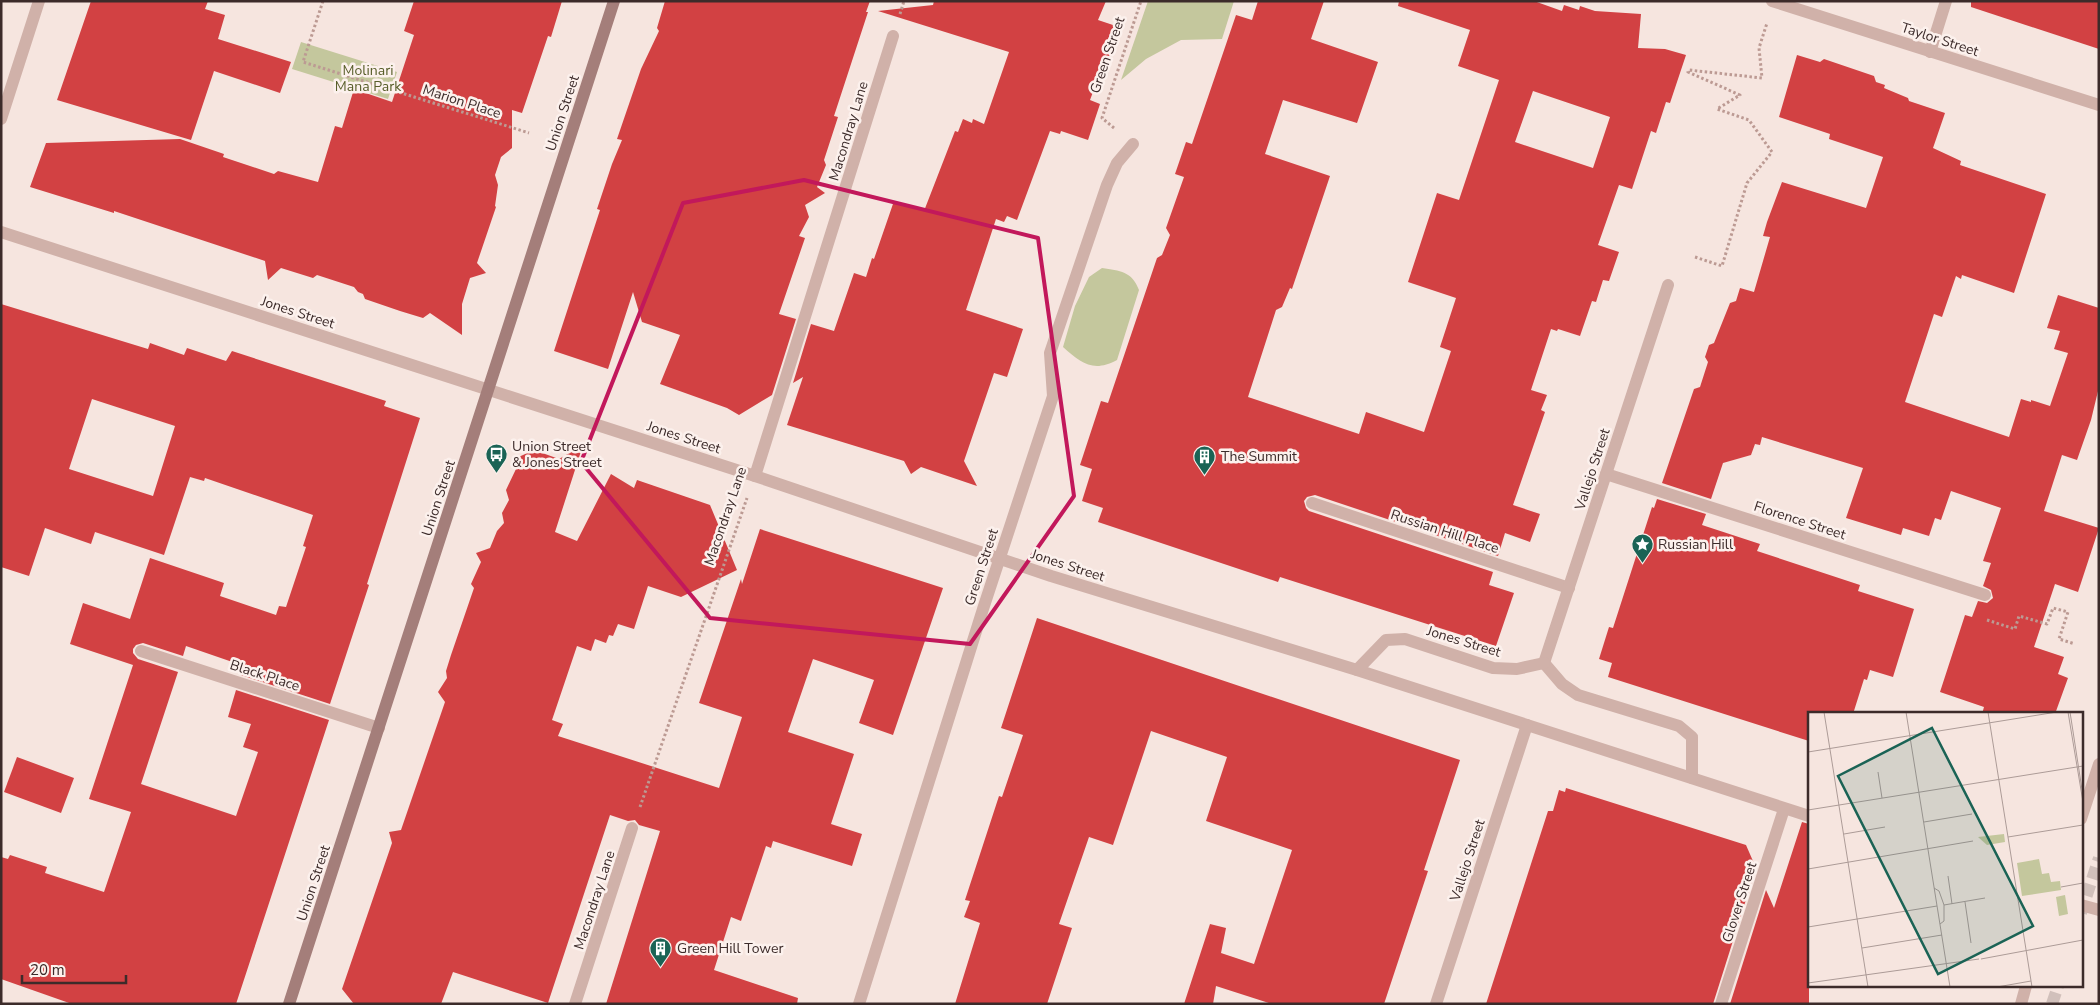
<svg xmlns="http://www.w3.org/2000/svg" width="2100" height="1005" font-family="'Nunito Sans',sans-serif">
<rect width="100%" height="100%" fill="#f6e5df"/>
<g fill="#c4c79d">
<polygon points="1148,1 1234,1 1222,39 1181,40 1146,59 1121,80"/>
<polygon points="301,42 397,72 388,99 292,69"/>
<path d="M 1102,268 C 1120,271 1132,271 1139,290 L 1117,360 C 1093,373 1081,363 1063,347 L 1075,306 L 1089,277 Z"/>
</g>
<g fill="#d24143" fill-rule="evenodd">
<polygon points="91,1 208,1 205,9 225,15 218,39 291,62 280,93 214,71 191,140 57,100"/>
<polygon points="414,1 562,1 551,37 548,36 522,113 512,110 512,148 501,157 495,175 498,185 495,206 496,207 477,263 486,273 470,278 462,304 462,335 430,313 423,318 400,311 365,299 363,294 358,292 354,287 317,275 313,278 281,268 268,280 265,261 114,211 114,213 30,187 46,143 180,139 224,154 223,157 274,174 278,171 318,182 335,126 342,128 354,89 392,102 414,35 404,31"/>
<polygon points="665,1 870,1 866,12 868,12 834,116 838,117 824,160 826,165 817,187 825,193 805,205 809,217 799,236 805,238 779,314 796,319 772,395 739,415 727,408 660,384 680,335 642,322 633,292 608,369 554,351 600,210 597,209 612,164 622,140 617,139 641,69 659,31 657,28"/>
<polygon points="934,1 1106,1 1098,20 1116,26 1113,36 1117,41 1111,55 1106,57 1090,100 1100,104 1088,140 1061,131 1060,134 1050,131 1017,220 1007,216 1004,222 996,219 966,310 1023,329 1007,377 994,373 964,461 977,486 921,467 911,474 904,461 787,425 803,377 793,383 811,324 834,331 854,273 866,277 872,258 874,259 894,201 924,211 955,131 958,132 963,119 972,123 973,119 984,124 1009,52 878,11 933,5"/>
<path d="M 1258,1 L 1324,1 L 1311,39 L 1378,62 L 1357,123 L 1283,100 L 1265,154 L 1330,176 L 1292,289 L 1290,288 L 1282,307 L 1276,310 L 1248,397 L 1359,434 L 1366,412 L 1424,432 L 1451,351 L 1440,347 L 1456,298 L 1408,282 L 1437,193 L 1459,200 L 1499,80 L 1458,66 L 1470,30 L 1398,6 L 1399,1 L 1534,1 L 1562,11 L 1564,5 L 1579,10 L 1580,6 L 1595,11 L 1641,14 L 1638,48 L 1665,49 L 1686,55 L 1670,103 L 1666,102 L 1656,133 L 1651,131 L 1632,189 L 1619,185 L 1598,245 L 1619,252 L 1609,281 L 1603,280 L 1596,302 L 1592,301 L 1580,336 L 1558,329 L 1557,331 L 1551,329 L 1531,390 L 1547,395 L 1541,410 L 1545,412 L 1513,505 L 1540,514 L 1530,542 L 1505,533 L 1498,556 L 1315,495 L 1307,497 L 1304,501 L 1306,508 L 1309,511 L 1493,572 L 1489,585 L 1514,593 L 1496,646 L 1280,577 L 1278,582 L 1098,522 L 1103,508 L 1082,501 L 1092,469 L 1080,465 L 1101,401 L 1108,403 L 1157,258 L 1162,255 L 1170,235 L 1166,228 L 1184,177 L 1175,174 L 1186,142 L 1192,144 L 1236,15 L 1252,20 ZM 1533,91 L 1610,117 L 1593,168 L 1515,142 Z"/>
<polygon points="1971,1 2099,1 2099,49 1971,7"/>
<polygon points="1797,55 1820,62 1824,59 1874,76 1876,82 1885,85 1884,88 1908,98 1909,101 1945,113 1933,148 1961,161 1960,165 2046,194 2014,293 1962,275 1961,279 1956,276 1942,317 1934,314 1905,402 2009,437 2021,399 2031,402 2031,400 2050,406 2068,353 2054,349 2060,331 2047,328 2058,295 2099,308 2099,387 2091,420 2077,460 2062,455 2044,511 2099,528 2078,592 2055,584 2034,647 2064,657 2058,674 2068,678 2055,714 1982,714 1984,707 1940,692 1965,615 1972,617 1978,601 1987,603 1993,598 1991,590 1983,586 1991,563 1983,561 2001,508 1951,491 1941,520 1935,518 1929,536 1903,528 1901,535 1846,518 1863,468 1762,437 1760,445 1755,444 1751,455 1723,463 1711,499 1662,483 1694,389 1700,387 1708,362 1705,357 1709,345 1714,343 1730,303 1736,301 1740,288 1754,292 1770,237 1763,236 1767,222 1782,182 1866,208 1883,157 1829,139 1830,134 1779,117"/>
<path d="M 1,304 L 148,349 L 150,343 L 184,355 L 187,348 L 226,361 L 232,351 L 386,401 L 384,406 L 420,418 L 367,584 L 369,585 L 330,704 L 241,675 L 244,666 L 186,646 L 183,656 L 143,643 L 136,645 L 133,649 L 133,653 L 138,659 L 178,672 L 141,784 L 236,816 L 258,752 L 243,747 L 251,724 L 228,717 L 236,690 L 329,720 L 236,1004 L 72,1004 L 1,979 L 1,857 L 8,859 L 10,855 L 47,867 L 45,873 L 104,892 L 131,812 L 89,799 L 133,665 L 70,644 L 83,603 L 130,619 L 150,558 L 224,583 L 220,596 L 276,615 L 279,606 L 286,607 L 306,547 L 303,546 L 313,515 L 205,478 L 204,481 L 190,477 L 164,555 L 95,532 L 91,544 L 45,528 L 29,576 L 1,567 ZM 92,399 L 175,426 L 153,496 L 69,469 Z"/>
<polygon points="583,445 555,532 577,541 611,474 634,488 637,480 710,505 737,570 681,597 648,586 634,629 618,624 613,636 609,635 606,643 595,639 591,651 577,646 552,720 563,724 558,736 719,788 742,717 699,703 741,579 742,584 760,529 943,588 893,735 859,723 874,680 813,659 788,732 854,754 831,824 862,834 852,866 773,841 771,848 766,846 741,921 731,917 714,970 798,998 797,1004 606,1004 660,831 639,825 635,820 628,821 610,815 548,1003 453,972 441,1004 354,1004 342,989 392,843 389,832 401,830 445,702 438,692 447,678 446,671 451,655 474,588 471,584 481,562 476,553 490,548 497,531 504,523 502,513 509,500 506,490 516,469 512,460 534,450 559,459"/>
<polygon points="1657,499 1706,514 1702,525 1760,544 1757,551 1860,585 1858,591 1914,609 1893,677 1870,670 1867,680 1864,679 1853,714 1809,714 1809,741 1608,677 1612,663 1599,659 1609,627 1613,628 1652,507 1654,508"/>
<polygon points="1037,618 1460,760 1424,870 1428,871 1384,1004 1272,1004 1216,986 1213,1004 1184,1004 1210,924 1226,928 1221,953 1254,964 1292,850 1206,821 1227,757 1151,731 1113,845 1089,837 1059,924 1072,928 1047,1004 955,1004 980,923 964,917 970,901 965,900 999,796 1002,797 1023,735 1001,728"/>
<polygon points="17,757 74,778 61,813 4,792"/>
<polygon points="1566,788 1746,845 1756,868 1713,1004 1486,1004 1548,811 1553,811 1559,790 1565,792"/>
<polygon points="1802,822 1809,824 1809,1004 1730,1004 1766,890 1774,908"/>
</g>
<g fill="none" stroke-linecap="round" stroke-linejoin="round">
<g stroke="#d1c0bb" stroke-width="12" stroke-dasharray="12 6" stroke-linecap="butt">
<polyline points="2081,913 2099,858"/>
<polyline points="2052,1004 2058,986"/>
</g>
<g stroke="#bc9a93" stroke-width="3" stroke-dasharray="2.5 2.5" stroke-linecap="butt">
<polyline points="323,1 303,62 529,133"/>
<polyline points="900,14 904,1"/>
<polyline points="1114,128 1102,118 1141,1"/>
<polyline points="1695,257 1722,266 1747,183 1772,152 1749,120 1717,109 1740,95 1688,72 1689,70 1762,78 1759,48 1767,23"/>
<polyline points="1987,620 2015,629 2019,616 2047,624 2053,608 2068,612 2059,639 2075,644"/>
<polyline points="640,807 747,498"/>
</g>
<g stroke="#d0b1a9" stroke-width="12">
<polyline points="1772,1 2099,105"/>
<polyline points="1930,52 1946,1"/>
<polyline points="1,119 39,1"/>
<polyline points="1,232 755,476 1051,576 1357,670 1809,816"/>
<polyline points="1606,474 1985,595"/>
<polyline points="755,476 893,36"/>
<polyline points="1312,503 1569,588"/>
<polyline points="141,651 379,728"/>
<polyline points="1544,663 1668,285"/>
<polyline points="1544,663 1562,684 1578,695 1679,726 1692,737 1692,778"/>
<polyline points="1357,670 1386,640 1405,639 1493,668 1517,669 1544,663"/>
<polyline points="2081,819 2099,764"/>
<polyline points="2081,905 2099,910"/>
<polyline points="575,1004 632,828"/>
<polyline points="859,1004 983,609 1053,396 1050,353 1107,185 1117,163 1133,144"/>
<polyline points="1436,1004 1527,725"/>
<polyline points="1721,1004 1784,809"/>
<polyline points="2021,1004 2026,986"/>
</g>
<polyline stroke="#a47e7a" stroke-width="12" points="289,1004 614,1"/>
</g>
<path fill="none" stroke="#c2185b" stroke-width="4" stroke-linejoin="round" d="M 804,180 L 1038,238 L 1074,496 L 970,644 L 710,618 L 581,462 L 683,203 Z"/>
<defs>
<symbol id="bus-pin" viewBox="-11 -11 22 30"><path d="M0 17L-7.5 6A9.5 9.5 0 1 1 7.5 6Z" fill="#1a6355" stroke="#fcf1ed"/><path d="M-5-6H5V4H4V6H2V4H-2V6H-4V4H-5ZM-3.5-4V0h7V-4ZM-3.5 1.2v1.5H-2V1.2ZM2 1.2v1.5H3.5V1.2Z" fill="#fff"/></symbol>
<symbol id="building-pin" viewBox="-11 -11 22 30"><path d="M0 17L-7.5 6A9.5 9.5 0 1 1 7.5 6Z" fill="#1a6355" stroke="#fcf1ed"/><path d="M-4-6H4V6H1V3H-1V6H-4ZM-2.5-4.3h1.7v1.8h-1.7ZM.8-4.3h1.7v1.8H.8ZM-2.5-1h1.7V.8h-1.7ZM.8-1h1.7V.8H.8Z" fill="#fff"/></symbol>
<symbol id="sight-pin" viewBox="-11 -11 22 30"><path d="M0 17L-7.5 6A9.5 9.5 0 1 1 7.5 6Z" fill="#1a6355" stroke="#fcf1ed"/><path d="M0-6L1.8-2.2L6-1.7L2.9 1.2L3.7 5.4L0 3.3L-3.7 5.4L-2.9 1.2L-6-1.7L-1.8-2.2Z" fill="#fff"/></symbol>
</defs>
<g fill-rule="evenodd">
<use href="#bus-pin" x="484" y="442" width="25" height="34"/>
<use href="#building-pin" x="1192" y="444" width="25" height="34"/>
<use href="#sight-pin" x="1630" y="532" width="25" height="34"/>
<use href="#building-pin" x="648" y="936" width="25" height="34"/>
</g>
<g text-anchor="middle" stroke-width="5" stroke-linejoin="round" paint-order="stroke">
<g font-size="14" fill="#3c2b2a" stroke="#fcf1ed">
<text transform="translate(1940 39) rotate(18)" y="5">Taylor Street</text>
<text transform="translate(1107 55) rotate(-71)" y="5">Green Street</text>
<text transform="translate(462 101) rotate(18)" y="5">Marion Place</text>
<text transform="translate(562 113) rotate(-72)" y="5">Union Street</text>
<text transform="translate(848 131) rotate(-73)" y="5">Macondray Lane</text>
<text transform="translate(298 312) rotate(18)" y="5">Jones Street</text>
<text transform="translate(684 437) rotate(18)" y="5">Jones Street</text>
<text transform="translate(1592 469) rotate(-72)" y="5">Vallejo Street</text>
<text transform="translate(438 498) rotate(-72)" y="5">Union Street</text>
<text transform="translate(725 516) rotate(-71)" y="5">Macondray Lane</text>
<text transform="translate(1800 520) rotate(18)" y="5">Florence Street</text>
<text transform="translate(1445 531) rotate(18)" y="5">Russian Hill Place</text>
<text transform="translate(1068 565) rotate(18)" y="5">Jones Street</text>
<text transform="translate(981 567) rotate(-72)" y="5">Green Street</text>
<text transform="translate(1464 641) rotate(17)" y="5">Jones Street</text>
<text transform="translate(265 675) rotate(18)" y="5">Black Place</text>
<text transform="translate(1467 860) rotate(-72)" y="5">Vallejo Street</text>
<text transform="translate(313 883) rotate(-72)" y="5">Union Street</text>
<text transform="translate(594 900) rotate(-72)" y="5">Macondray Lane</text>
<text transform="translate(1739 902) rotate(-72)" y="5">Glover Street</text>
</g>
<g font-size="14" fill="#585e2a" stroke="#fcf1ed">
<text x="368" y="75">Molinari<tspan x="368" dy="16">Mana Park</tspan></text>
</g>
<g font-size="14" fill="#3c2b2a" stroke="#fcf1ed" text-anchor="start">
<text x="512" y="451">Union Street<tspan x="512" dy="16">&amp; Jones Street</tspan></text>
<text x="1221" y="461">The Summit</text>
<text x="1658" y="549">Russian Hill</text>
<text x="677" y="953">Green Hill Tower</text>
</g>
</g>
<g transform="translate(1808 712)">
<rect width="275" height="275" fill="#f6e5df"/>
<path d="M 196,122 L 197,130 L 179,133 L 170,125 ZM 231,147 L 234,162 L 241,161 L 243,170 L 252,169 L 253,178 L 214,184 L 209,151 ZM 257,183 L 260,202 L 251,204 L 248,185 Z" fill="#c4c79d"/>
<path fill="none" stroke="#ac9b97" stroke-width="1" d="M 16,0 L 60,275M 98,0 L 142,275M 180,0 L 224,275M 260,0 L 275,90M 262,0 L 275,84M 0,40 L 249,0M 70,60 L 74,86M 0,98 L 275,54M 116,110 L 164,102M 36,122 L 77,115M 200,125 L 275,113M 0,157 L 165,129M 140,164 L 144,192M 253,175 L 275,171M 126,176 L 131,179 L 136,193 L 136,209 L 132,212M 157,190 L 163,231M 136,193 L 177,186M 0,215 L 129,194M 54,236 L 134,223M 173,247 L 275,228M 0,271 L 171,247M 189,275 L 223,269"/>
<path fill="#1a6355" fill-opacity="0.15" stroke="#1a6355" stroke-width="2.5" d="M 124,16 L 225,214 L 130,262 L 30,64 Z"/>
<rect width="275" height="275" fill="none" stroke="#3c2b2a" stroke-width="2.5"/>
</g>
<rect width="2100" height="1005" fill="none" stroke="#3c2b2a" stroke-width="5"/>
<path d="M22 975v8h104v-8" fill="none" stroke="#3c2b2a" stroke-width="2.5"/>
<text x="30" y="975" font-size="15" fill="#3c2b2a" stroke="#fcf1ed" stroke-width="4" paint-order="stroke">20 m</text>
</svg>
